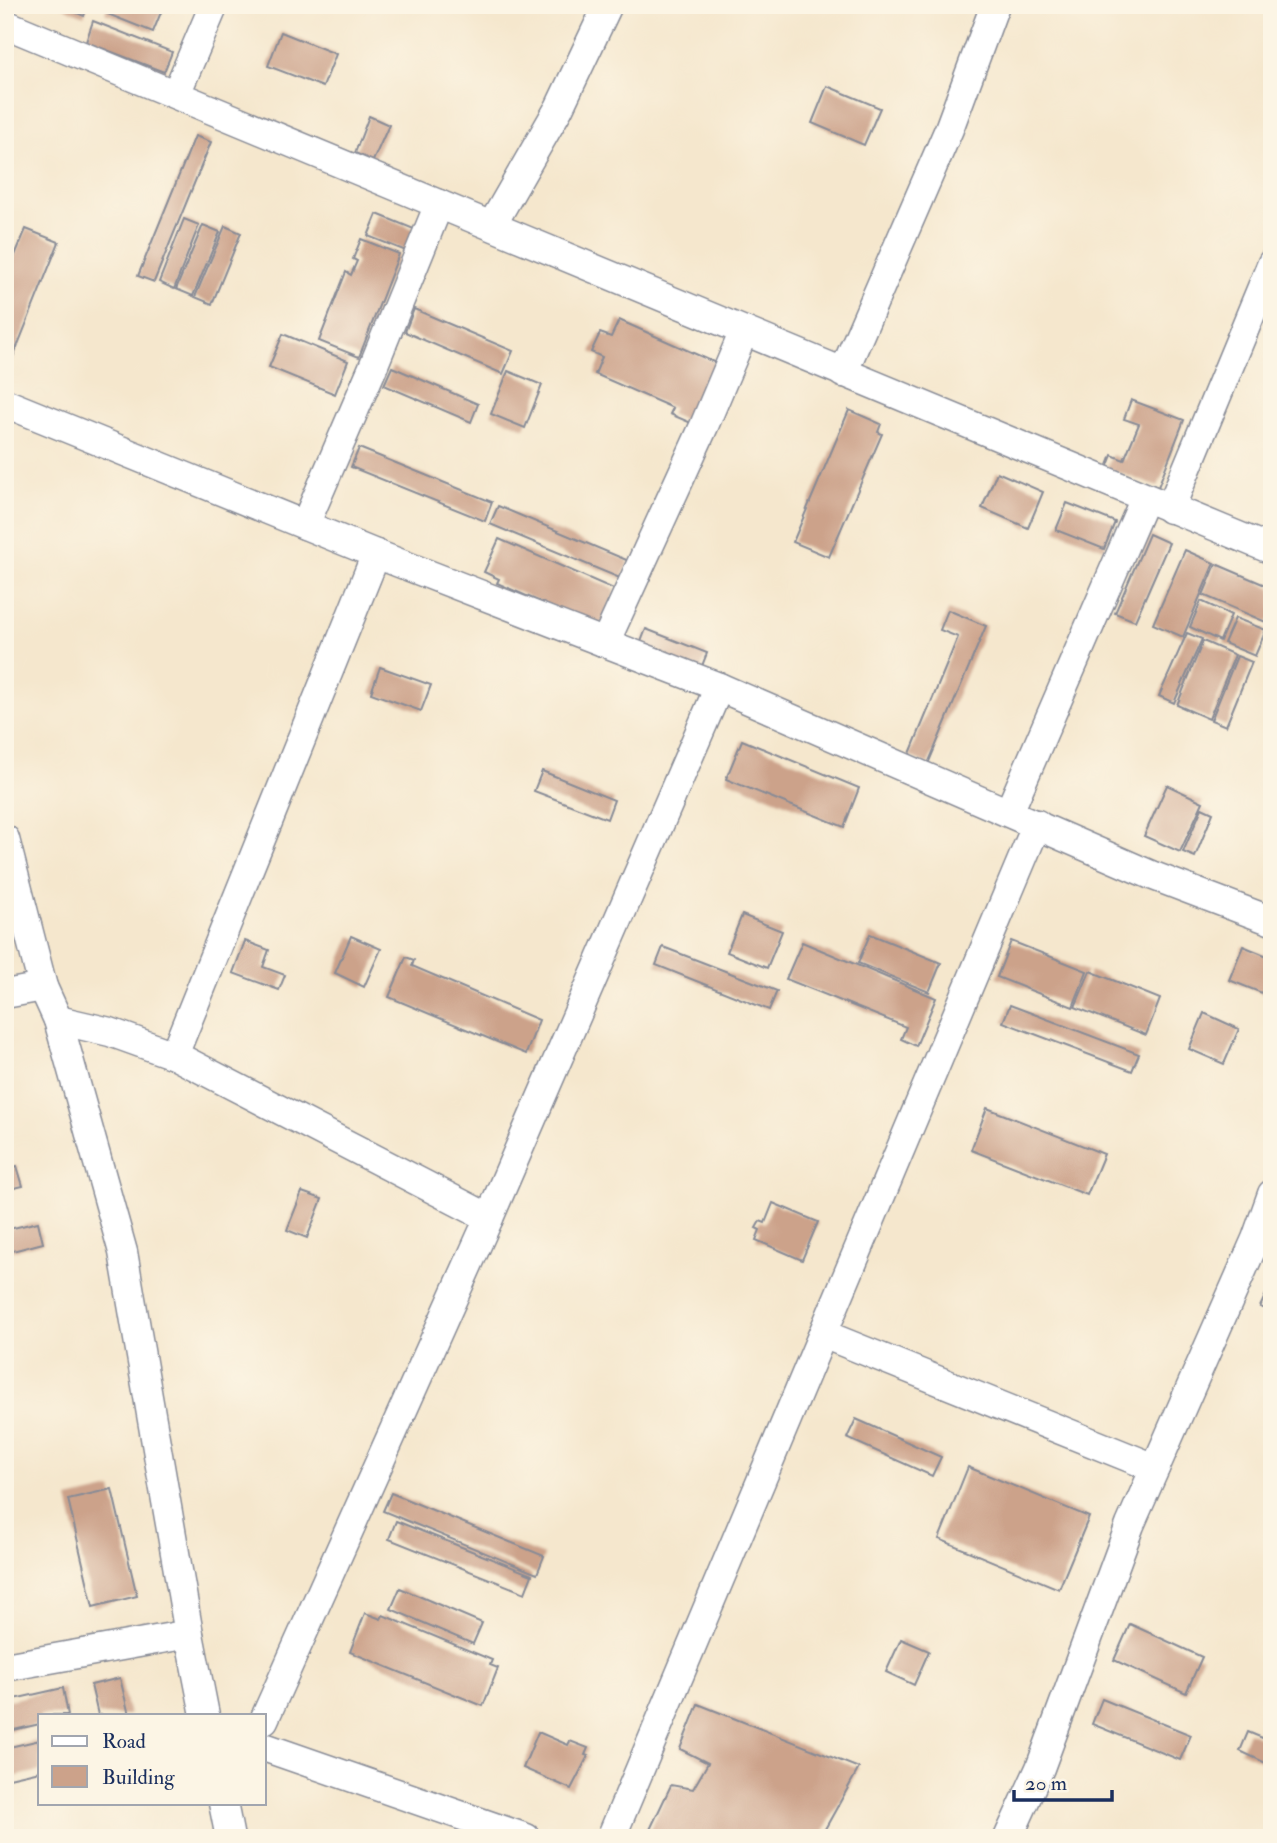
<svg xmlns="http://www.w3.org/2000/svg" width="1277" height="1843" font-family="'IM FELL Double Pica',serif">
<rect width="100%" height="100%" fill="#fcf5e5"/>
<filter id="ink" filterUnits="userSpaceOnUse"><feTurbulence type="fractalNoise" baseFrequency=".0143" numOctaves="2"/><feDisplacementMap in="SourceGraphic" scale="14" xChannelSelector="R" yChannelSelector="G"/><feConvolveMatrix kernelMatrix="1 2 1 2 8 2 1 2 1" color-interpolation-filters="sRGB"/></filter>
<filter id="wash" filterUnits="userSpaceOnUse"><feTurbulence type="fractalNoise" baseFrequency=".00686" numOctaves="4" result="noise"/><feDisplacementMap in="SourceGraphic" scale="28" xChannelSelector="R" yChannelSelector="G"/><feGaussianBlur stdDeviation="1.57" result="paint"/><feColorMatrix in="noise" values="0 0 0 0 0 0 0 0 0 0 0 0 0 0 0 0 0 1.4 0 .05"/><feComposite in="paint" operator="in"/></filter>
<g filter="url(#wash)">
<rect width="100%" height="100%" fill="#f5e7cd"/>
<g id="blocks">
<g fill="#cca28a">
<polygon points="58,5 88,5 84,16"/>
<polygon points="108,5 164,5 153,32 105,13"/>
<polygon points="93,21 172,52 164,72 86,42"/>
<polygon points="281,32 336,54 323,87 268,66"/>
<polygon points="827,86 880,108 864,145 812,123"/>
<polygon points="369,116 389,125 373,161 355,153"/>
<polygon points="195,136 211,142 154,282 138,276"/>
<polygon points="377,214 414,229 406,251 368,236"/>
<polygon points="184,219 199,225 174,289 159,282"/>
<polygon points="203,225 220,232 193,296 176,289"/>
<polygon points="225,226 241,233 212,304 195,297"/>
<polygon points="26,229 59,242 5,377 5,279"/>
<polygon points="361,239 399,254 359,357 319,341 346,272 351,275 357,261 353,259"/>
<polygon points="414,309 513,351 503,374 405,332"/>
<polygon points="619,320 716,363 691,423 670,414 673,408 595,374 602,357 591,352 600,333 611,337"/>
<polygon points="283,334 348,361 335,394 269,367"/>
<polygon points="392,367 478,404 471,422 384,385"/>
<polygon points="508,371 542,385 525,428 491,414"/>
<polygon points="1131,400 1184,420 1158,487 1107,468 1112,455 1124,460 1139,424 1124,419"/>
<polygon points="849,410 881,424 878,432 882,434 829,557 793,542"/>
<polygon points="359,448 492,502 485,521 351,467"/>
<polygon points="997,472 1043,492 1028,528 982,508"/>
<polygon points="1067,503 1115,522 1104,549 1056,530"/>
<polygon points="498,506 629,561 622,579 490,524"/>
<polygon points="1149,534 1169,543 1135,621 1115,613"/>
<polygon points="499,539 616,590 600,628 497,583 499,579 484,572"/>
<polygon points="1185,550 1214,563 1183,637 1153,624"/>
<polygon points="1216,564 1272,588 1272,616 1268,623 1203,595"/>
<polygon points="1201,601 1231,615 1220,641 1190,627"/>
<polygon points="948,610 986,626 928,764 909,756 958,637 940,630"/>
<polygon points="1235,618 1266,630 1255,656 1224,643"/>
<polygon points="646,629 707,653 700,671 639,647"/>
<polygon points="1187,633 1202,639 1174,703 1159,696"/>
<polygon points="1203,641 1235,655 1209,719 1177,705"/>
<polygon points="1237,656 1252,662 1226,726 1211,720"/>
<polygon points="380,667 431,685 421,711 371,693"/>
<polygon points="742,740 859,788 844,827 726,779"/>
<polygon points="542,771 614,800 607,819 534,791"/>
<polygon points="1167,785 1203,802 1180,852 1144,836"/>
<polygon points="1202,808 1213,813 1195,857 1183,852"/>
<polygon points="742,915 782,931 767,968 727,952"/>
<polygon points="870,934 941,963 929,992 858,963"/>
<polygon points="351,936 381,949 364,987 335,973"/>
<polygon points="245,941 269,950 263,967 285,975 279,990 233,973"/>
<polygon points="1011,941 1087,971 1073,1007 997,977"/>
<polygon points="802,942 936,998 916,1046 901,1039 906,1027 786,979"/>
<polygon points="1243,946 1272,958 1272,997 1229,980"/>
<polygon points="663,947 777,991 769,1010 656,965"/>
<polygon points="406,957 414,960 412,966 539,1020 526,1054 389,997"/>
<polygon points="1090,971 1160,999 1146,1035 1075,1007"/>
<polygon points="1010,1005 1139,1054 1132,1071 1003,1022"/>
<polygon points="1204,1013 1239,1029 1224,1064 1189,1049"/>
<polygon points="987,1108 1104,1154 1087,1195 971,1150"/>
<polygon points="17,1166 23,1186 5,1190 5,1169"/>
<polygon points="302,1192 322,1199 307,1238 287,1230"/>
<polygon points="773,1203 818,1222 802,1260 756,1240 760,1230 756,1228 760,1221 765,1223"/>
<polygon points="38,1222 43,1243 5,1253 5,1230"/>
<polygon points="1272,1281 1272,1312 1260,1307"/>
<polygon points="856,1419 941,1457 932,1476 847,1438"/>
<polygon points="968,1467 1089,1517 1059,1589 939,1539"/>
<polygon points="112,1489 137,1596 93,1607 68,1499"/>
<polygon points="391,1493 544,1556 537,1574 383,1511"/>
<polygon points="396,1521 532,1575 525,1593 389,1539"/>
<polygon points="400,1588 482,1623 473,1644 391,1609"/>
<polygon points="365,1613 381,1619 383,1615 492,1660 490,1665 498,1668 483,1706 350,1652"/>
<polygon points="1130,1624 1202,1657 1186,1693 1114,1660"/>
<polygon points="901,1639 929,1651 914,1685 886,1672"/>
<polygon points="120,1678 129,1715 98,1715 91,1685"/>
<polygon points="63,1688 68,1715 40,1715 40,1724 5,1732 5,1701"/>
<polygon points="1102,1699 1191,1735 1180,1760 1092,1724"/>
<polygon points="698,1704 859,1768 820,1838 646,1838 671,1785 693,1789 708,1763 680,1749"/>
<polygon points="538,1732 568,1745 570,1741 588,1748 585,1755 588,1756 571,1789 523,1768"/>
<polygon points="1248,1732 1272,1742 1272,1766 1240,1751"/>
<polygon points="40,1740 40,1771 5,1779 5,1748"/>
</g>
</g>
</g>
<g filter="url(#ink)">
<use href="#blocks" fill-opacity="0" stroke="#888b96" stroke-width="2"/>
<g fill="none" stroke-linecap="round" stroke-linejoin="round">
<defs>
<g id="minor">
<polyline points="5,24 1272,550"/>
<polyline points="176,94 214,5"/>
<polyline points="492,225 559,108 608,5"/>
<polyline points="843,373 949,129 995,5"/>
<polyline points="5,403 376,554 719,687 1151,875 1272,921"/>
<polyline points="1170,509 1272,263"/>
<polyline points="305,525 373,367 439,204"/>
<polyline points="605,643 704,426 744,331"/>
<polyline points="1009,812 1145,498"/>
<polyline points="5,839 43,987 58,1020 123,1252 189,1634 205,1715"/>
<polyline points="5,994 43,987"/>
<polyline points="58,1020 110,1032 174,1055 489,1218 264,1720"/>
<polyline points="174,1055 376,554"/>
<polyline points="489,1218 719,687"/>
<polyline points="823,1334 1155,1468"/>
<polyline points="5,1667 189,1634"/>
<polyline points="264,1747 526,1838"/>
<polyline points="223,1803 230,1838"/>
<polyline points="611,1838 1037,824"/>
<polyline points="1008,1838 1040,1768 1130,1525 1256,1239 1272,1194"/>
</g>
</defs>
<use href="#minor" stroke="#888b96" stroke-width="31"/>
<use href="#minor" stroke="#fff" stroke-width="28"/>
</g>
</g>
<rect width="1277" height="1843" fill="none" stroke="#fcf5e5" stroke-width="28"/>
<rect x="38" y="1714" width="228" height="91" fill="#fcf5e5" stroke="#a2a6af" stroke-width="2"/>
<rect x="52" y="1736" width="35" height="10" fill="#ffffff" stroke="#a2a6af" stroke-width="2"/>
<text x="102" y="1748" font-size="21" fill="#1b2f5e">Road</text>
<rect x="52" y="1766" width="35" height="21" fill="#cca28a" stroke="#a2a6af" stroke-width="2"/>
<text x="102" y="1784" font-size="21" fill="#1b2f5e">Building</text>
<path d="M1014 1790v10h98v-10" fill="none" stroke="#1b2f5e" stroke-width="3.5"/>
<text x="1025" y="1790" font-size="21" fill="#1b2f5e" stroke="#fcf5e5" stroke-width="5" paint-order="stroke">20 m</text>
</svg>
